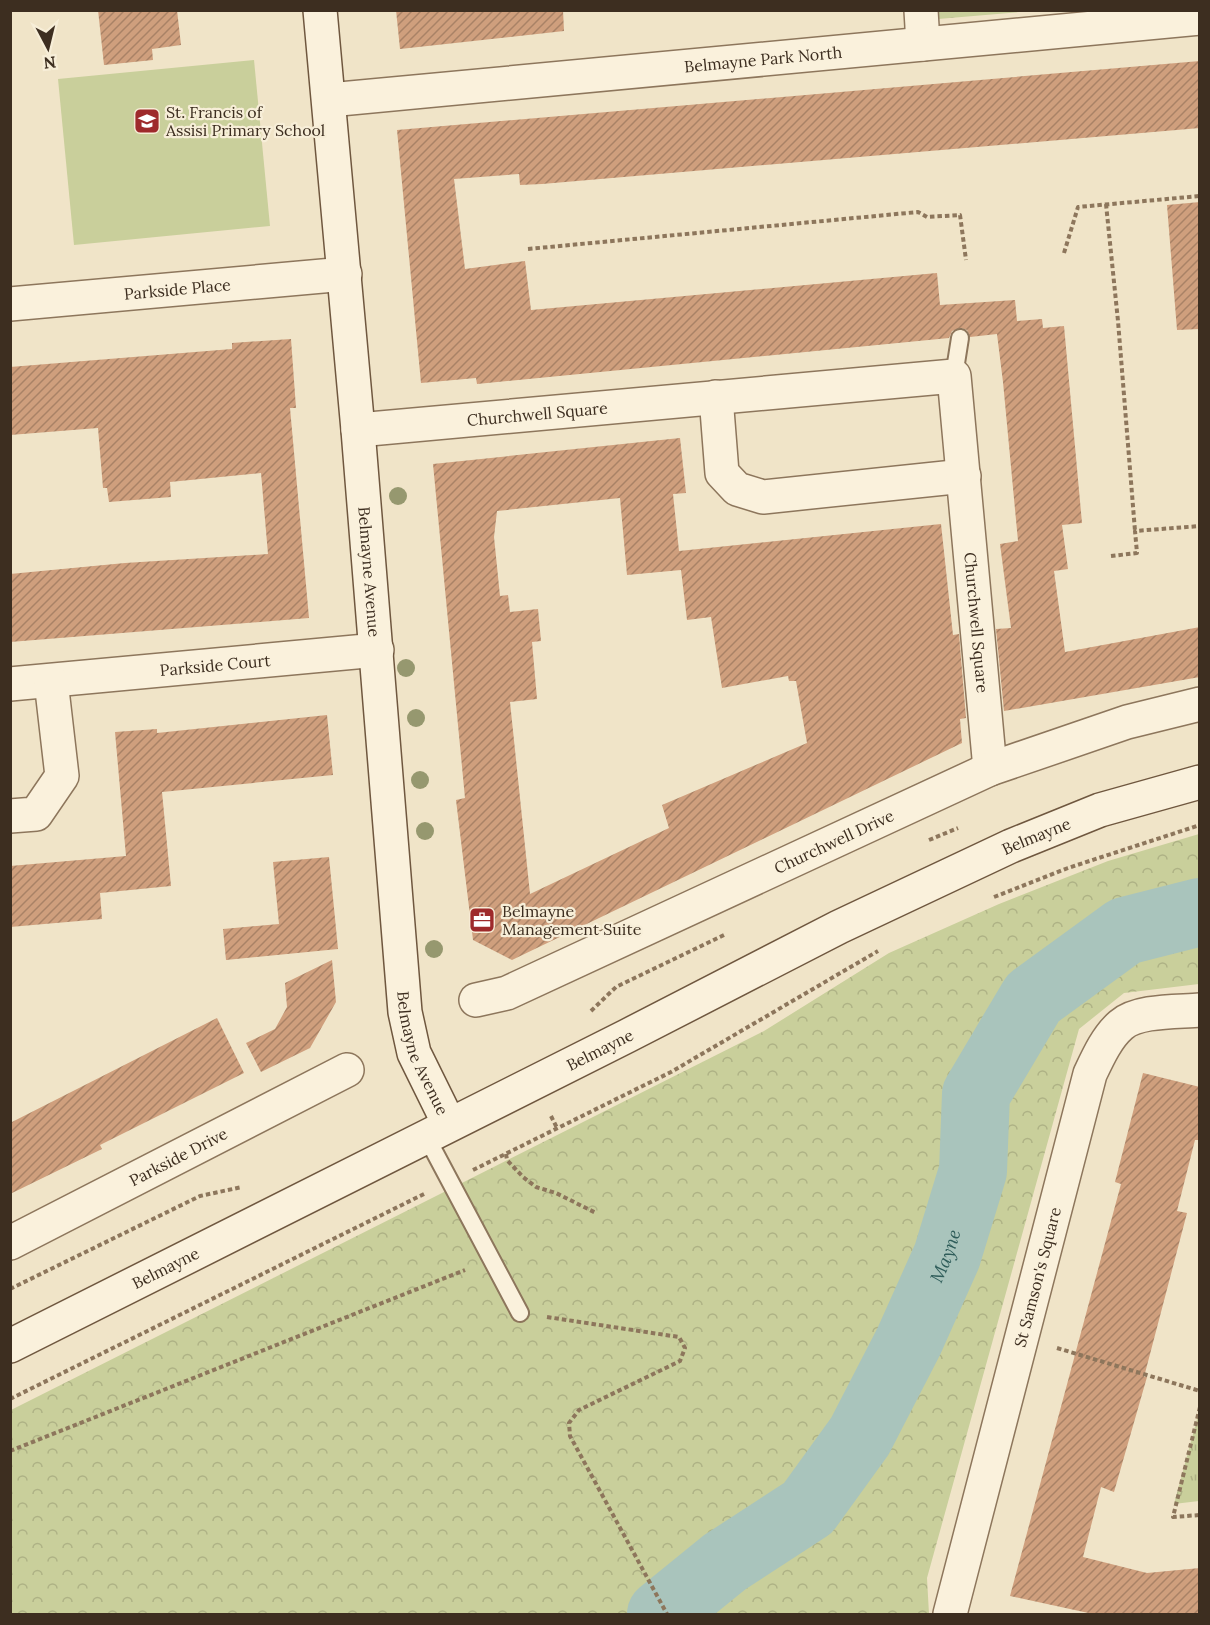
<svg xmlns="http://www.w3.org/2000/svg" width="1210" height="1625" font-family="Lora,serif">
<defs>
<pattern id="grass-tufts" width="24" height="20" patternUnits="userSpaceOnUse" patternTransform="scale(1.5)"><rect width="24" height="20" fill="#c9cf9b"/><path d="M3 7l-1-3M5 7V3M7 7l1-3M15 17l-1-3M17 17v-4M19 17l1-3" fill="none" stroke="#aeb285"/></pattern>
<pattern id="park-crowns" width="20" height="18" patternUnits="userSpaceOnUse" patternTransform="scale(1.5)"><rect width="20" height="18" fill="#c9cf9b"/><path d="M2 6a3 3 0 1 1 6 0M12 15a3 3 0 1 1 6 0" fill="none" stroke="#aeb285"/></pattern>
<pattern id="building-hatch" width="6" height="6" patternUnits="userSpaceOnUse" patternTransform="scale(1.5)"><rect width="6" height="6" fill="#cf9f7d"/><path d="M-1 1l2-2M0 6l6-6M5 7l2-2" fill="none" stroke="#a98266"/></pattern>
</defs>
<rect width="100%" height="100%" fill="#f0e4c8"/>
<polygon fill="url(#grass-tufts)" points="1199,1412 1199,1501 1174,1504"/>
<g fill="url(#park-crowns)">
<polygon points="937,10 1032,11 938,19"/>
<polygon points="1199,834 1199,984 1124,993 1079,1029 927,1578 929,1614 11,1614 11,1410 764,1031 889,953 999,904 1108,861"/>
</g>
<polygon fill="#c9cf9b" points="254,60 270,226 74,245 58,79"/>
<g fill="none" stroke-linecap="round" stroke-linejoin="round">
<path stroke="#a9c4bc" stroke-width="68" id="s1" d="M 661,1614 L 725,1562 L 808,1508 L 860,1436 L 909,1341 L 947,1256 L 973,1171 L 976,1094 L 1033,998 L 1125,931 L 1200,912"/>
</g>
<g fill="url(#building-hatch)" fill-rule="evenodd">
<polygon points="98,10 177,10 181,45 152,49 153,60 104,65"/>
<polygon points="396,10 563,10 564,31 400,49"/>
<polygon points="1200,61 1200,128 542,184 520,185 519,174 454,179 465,269 525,261 531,310 937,273 940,305 1015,300 1017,321 1042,319 1043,328 1064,326 1082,523 1062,525 1068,569 1054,571 1065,652 1200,627 1200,677 1004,711 996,629 1011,628 1000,544 1018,541 1003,382 997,334 970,337 967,330 961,328 952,331 949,338 477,384 476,378 421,383 397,130"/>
<polygon points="1200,202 1200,329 1177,330 1167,205"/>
<polygon points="291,339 296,408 290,408 309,618 10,642 10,574 125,563 268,554 261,473 170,482 171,497 109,502 107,488 103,488 98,428 10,435 10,367 232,349 232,343"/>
<path d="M 680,438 L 686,493 L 673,494 L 679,551 L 941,524 L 953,635 L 959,634 L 966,718 L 960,719 L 962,743 L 512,960 L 473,940 L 456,800 L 465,798 L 433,464 ZM 620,498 L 627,575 L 681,570 L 687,620 L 711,617 L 722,688 L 788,676 L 789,681 L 796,681 L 807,743 L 662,805 L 669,828 L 530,894 L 510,702 L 537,699 L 532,642 L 541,641 L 538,609 L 510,612 L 508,595 L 500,596 L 494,537 L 497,511 Z"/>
<polygon points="327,715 333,775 162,792 171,886 100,893 102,919 10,927 10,866 126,856 115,732 157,729 157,733"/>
<polygon points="329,857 338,949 226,960 223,929 279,924 273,862"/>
<polygon points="332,960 336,1002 310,1048 261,1072 246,1043 275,1029 287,1007 285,983"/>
<polygon points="217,1018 244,1073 100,1145 102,1149 10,1194 10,1123"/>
<polygon points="1143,1073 1200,1087 1200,1140 1195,1140 1177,1211 1187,1213 1144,1377 1147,1377 1114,1492 1101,1487 1083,1557 1147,1573 1200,1568 1200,1614 1093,1614 1010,1596 1121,1184 1115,1182"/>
</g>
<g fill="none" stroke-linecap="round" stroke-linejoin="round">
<defs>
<g id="lane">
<polyline points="954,376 960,338"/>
<polyline points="426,1136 520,1313"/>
</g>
<g id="street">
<polyline points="921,10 923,44"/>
<path id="s2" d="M 329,100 L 1200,18"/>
<path id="s3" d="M 10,304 L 345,274"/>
<polyline points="716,397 722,473 737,489 763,497 964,476"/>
<path id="s4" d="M 358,430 L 954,376 L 990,769"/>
<path id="s5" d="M 10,684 L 377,650"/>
<polyline points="10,816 36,814 62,776 51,681"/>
<path id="s6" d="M 476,1000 L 507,993 L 990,769 L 1127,722 L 1200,704"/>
<path id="s7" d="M 10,1243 L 347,1070"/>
<path id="s8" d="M 950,1614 L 1090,1074 C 1098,1057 1107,1037 1121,1025 C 1138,1010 1177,1012 1200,1010"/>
</g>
<g id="secondary">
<path id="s9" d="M 320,10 L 358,430 L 405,1012 L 414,1053 L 449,1124"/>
<path id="s10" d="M 10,1346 L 627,1036 L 839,927 L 1011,846 L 1100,810 L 1200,782"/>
</g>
</defs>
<use href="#lane" stroke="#8d765c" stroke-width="20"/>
<use href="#street" stroke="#8d765c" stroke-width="36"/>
<use href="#secondary" stroke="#6f573f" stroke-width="36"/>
<g stroke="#8d765c" stroke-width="4" stroke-dasharray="4.5 3" stroke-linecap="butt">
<polyline points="1106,204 1118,321 1135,531"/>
<polyline points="528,249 918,212 927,217 960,215 966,260"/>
<polyline points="1064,253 1078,207 1200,196"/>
<polyline points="1111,556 1137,553 1135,531 1200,526"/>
<polyline points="929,840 958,828"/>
<polyline points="994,897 1068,868 1200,825"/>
<polyline points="591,1011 616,987 726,934"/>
<polyline points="551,1116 557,1128"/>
<polyline points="506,1154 507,1160 523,1177 536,1187 556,1193 596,1213"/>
<polyline points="473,1170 671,1072 878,951"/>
<polyline points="10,1289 200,1196 242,1187"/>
<polyline points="547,1317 679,1337 685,1348 680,1361 579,1410 569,1423 570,1436 667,1614"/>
<polyline points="1057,1348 1200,1391"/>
<polyline points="10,1399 426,1193"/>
<polyline points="1200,1407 1173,1517 1200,1515"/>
<polyline points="10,1451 465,1270"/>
</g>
<use href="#lane" stroke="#faf1dc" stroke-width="16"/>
<use href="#street" stroke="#faf1dc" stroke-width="33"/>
<use href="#secondary" stroke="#faf1dc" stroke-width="33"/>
</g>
<g fill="#96986f">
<circle cx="398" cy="496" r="9"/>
<circle cx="406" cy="668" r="9"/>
<circle cx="416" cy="718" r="9"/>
<circle cx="420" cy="780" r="9"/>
<circle cx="425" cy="831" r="9"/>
<circle cx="434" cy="949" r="9"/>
</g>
<defs>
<symbol id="school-square" viewBox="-11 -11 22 22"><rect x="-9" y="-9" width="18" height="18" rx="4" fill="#9e2a2b" stroke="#f7eed8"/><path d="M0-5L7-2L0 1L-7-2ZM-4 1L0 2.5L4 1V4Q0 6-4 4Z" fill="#fff"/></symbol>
<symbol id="office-square" viewBox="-11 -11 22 22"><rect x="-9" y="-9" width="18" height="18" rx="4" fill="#9e2a2b" stroke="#f7eed8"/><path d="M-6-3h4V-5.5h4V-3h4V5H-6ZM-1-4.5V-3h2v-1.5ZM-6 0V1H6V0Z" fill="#fff"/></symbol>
</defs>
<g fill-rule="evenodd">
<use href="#school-square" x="132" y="106" width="30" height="30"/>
<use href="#office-square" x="467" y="905" width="30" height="30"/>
</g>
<g text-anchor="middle" stroke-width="4.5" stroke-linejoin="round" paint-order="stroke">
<g font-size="16" fill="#3d2e20" stroke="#f7eed8">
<text dy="6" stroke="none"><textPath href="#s2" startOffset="436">Belmayne Park North</textPath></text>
<text dy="6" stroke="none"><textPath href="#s3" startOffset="168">Parkside Place</textPath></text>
<text dy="6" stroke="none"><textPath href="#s4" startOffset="180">Churchwell Square</textPath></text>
<text dy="6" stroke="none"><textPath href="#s9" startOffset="564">Belmayne Avenue</textPath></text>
<text dy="6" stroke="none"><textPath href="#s4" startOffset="846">Churchwell Square</textPath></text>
<text dy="6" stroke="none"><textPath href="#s5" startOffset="206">Parkside Court</textPath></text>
<text dy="6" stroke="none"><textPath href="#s10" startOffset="1146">Belmayne</textPath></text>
<text dy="6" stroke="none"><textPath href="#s6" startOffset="392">Churchwell Drive</textPath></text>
<text dy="6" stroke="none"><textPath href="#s10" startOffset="660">Belmayne</textPath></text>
<text dy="6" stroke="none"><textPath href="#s9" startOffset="1050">Belmayne Avenue</textPath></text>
<text dy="6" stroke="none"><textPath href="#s7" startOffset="189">Parkside Drive</textPath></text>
<text dy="6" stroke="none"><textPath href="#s10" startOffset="174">Belmayne</textPath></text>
<text dy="6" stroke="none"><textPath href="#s8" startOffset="348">St Samson's Square</textPath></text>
</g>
<g font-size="16" fill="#3d2e20" stroke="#f7eed8" text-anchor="start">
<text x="166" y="118">St. Francis of<tspan x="166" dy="18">Assisi Primary School</tspan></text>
<text x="502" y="917">Belmayne<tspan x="502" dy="18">Management Suite</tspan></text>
</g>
<g font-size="18" font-style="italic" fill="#2f5d5a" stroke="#f7eed8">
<text dy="6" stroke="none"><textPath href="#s1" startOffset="470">Mayne</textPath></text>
</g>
</g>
<rect width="1210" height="1625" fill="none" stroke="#3d2e20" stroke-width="24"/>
<g transform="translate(48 48) rotate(173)" stroke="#f7eed8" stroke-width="4.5" paint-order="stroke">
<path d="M0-4.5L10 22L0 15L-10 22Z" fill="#3d2e20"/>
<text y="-9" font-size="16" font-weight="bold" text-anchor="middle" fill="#3d2e20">N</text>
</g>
</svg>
